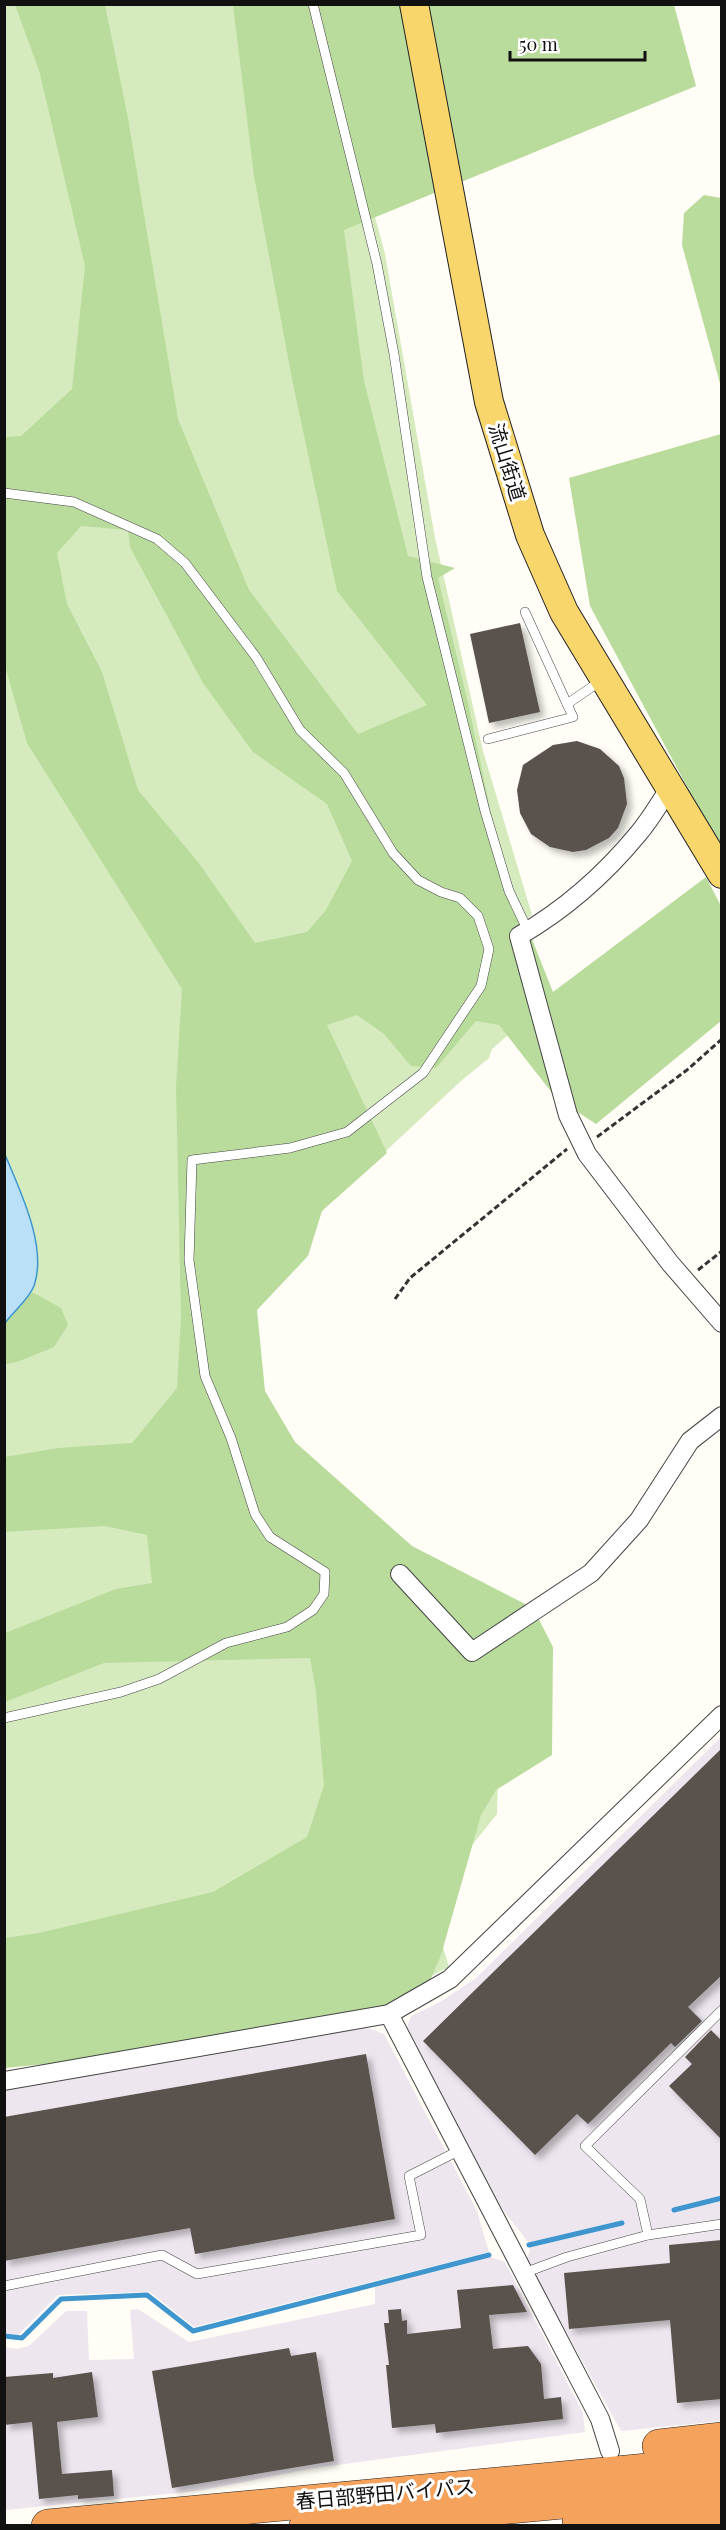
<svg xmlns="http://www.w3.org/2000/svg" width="726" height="2530" font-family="'Playfair Display','Noto Sans JP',serif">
<defs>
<filter id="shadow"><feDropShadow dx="5" dy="5" stdDeviation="3" flood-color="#0004"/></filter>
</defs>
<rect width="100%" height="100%" fill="#fffdf5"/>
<g fill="#eee6ef">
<polygon points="721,1737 721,2421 621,2431 526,2260 530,2250 528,2242 497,2202 407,2027 411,2016 440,2002 476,1978"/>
<polygon points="363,2026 384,2034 477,2211 489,2252 194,2327 150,2292 58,2295 17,2336 5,2334 5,2089"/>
<polygon points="491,2257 505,2262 583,2413 585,2432 314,2468 197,2491 5,2510 4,2347 17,2349 29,2346 66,2311 87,2311 89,2360 134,2359 130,2310 138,2309 189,2342 375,2304 375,2287"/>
</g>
<polygon fill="#d5ebbd" points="5,5 318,5 385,254 435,538 483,751 532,915 510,930 533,1013 492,1049 489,1058 461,1081 358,1177 260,1223 229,1372 500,1694 497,1814 429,1899 449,1967 385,1999 5,2056"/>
<g fill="#b9dc9c" fill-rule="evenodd">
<path d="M 15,5 L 105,5 L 128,118 L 178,419 L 249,590 L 358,734 L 427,705 L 337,591 L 293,384 L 254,176 L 233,5 L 674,5 L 696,86 L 344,230 L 364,381 L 408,556 L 455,568 L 438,578 L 468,703 L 501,861 L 553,992 L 706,877 L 722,908 L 721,1021 L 596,1124 L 556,1098 L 499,1025 L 476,1021 L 436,1068 L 411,1066 L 384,1034 L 357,1015 L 327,1025 L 387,1153 L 322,1211 L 308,1256 L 257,1310 L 265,1391 L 295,1442 L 412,1546 L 533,1608 L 553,1647 L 552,1755 L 496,1790 L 481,1815 L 441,1955 L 420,2004 L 116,2057 L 5,2068 L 5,1938 L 39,1933 L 213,1892 L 307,1837 L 324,1785 L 316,1692 L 310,1658 L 104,1663 L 5,1702 L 5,1633 L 116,1589 L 152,1583 L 147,1535 L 105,1526 L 5,1532 L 5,1457 L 58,1448 L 132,1443 L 177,1388 L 181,1317 L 176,1087 L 182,989 L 27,743 L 5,666 L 5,437 L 21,436 L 72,389 L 85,266 L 39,70 ZM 81,526 L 128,530 L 130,547 L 203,683 L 253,752 L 327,804 L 352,861 L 326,910 L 307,932 L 255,943 L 198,862 L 138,790 L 102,672 L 67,604 L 57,553 Z"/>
<polygon points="704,195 721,198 721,387 682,245 684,213"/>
<polygon points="721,434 721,843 713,835 590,606 569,478"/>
<polygon points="34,1293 61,1308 68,1325 54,1347 17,1362 5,1364 4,1296"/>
</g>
<path fill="#b9e0f7" stroke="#3f96cf" stroke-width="1.5" d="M 4,1152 C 19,1189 48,1246 34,1286 C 29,1299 13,1312 5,1323 Z"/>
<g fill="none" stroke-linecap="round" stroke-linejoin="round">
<g stroke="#3f96cf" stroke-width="5">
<polyline points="674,2210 722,2198"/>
<polyline points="529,2245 622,2223"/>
<polyline points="4,2336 22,2338 61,2299 147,2295 193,2331 489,2255"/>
</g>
</g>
<g fill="#5a524d" filter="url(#shadow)">
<polygon points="520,623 540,712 489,723 470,634"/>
<polygon points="577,741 600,749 619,766 624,778 627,804 618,828 609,838 586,850 573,852 550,847 531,834 520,813 517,790 523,765 553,745"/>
<polygon points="722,1748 722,1975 688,2007 702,2021 675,2047 671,2043 588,2124 577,2114 535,2155 423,2041"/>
<polygon points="711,2030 722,2041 722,2140 669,2086 692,2064 685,2057"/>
<polygon points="366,2054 395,2219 195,2254 190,2228 4,2261 4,2117"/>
<polygon points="722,2240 722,2399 677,2403 670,2320 569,2329 564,2273 670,2263 669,2245"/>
<polygon points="513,2285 527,2312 489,2315 493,2349 528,2346 541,2364 544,2399 561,2397 563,2419 436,2433 435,2424 392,2428 386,2365 389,2365 384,2323 389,2323 388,2310 401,2309 402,2321 407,2320 407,2334 461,2328 457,2290"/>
<polygon points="289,2348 291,2356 316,2352 334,2461 172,2488 152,2371"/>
<polygon points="92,2372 98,2417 57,2422 62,2474 112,2470 114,2496 78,2499 78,2495 39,2499 32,2422 4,2425 4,2377 53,2373 53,2378"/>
</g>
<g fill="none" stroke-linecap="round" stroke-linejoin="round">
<defs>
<g id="lane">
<polyline points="313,4 377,264 394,354 427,577 485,811 509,891 528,931"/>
<polyline points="4,493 74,502 157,539 185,563 256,657 300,730 344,773 393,853 418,880 441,892 460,898 478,916 489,949 481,986 423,1073 347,1132 290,1148 192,1160 189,1260 205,1376 231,1438 255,1514 270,1537 325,1572 324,1594 313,1610 287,1627 226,1643 159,1679 121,1692 4,1718"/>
<polyline points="567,704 602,680"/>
<polyline points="488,739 573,717 525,612"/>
<polyline points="648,2235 722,2224"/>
<polyline points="524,2273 567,2257 648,2235 640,2199 585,2146 722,2010"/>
<polyline points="4,2286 162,2255 197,2274 421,2235 409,2176 460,2150"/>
</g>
<g id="street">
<path d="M 669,789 C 659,804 650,820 638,834 C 605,874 564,910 519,936 L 568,1115 L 587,1154 L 670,1263 L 722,1323"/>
<polyline points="400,1574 472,1652 591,1573 639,1520 690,1441 722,1416"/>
<polyline points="389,2014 600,2419 610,2451"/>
<polyline points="4,2081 389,2014 450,1979 722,1715"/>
</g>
<polyline id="primary" points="414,4 489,402 530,535 564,612 722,874"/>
<g id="highway">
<polyline points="659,2446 722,2439"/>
<polyline points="579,2522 722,2513"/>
<polyline points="48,2526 722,2463"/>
<polyline points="306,2526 722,2487"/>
</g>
</defs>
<use href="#lane" stroke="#444" stroke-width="10"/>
<use href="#street" stroke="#444" stroke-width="20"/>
<use href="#primary" stroke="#222" stroke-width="30"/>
<use href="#highway" stroke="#222" stroke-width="34"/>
<g stroke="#333" stroke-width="3" stroke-dasharray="6 3" stroke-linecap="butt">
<polyline points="597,1137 687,1070 722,1039"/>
<polyline points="698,1270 722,1251"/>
<polyline points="395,1299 410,1278 567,1149"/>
</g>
<use href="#lane" stroke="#fff" stroke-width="9"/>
<use href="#street" stroke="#fff" stroke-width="18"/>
<use href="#primary" stroke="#f9d66b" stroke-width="28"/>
<use href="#highway" stroke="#f5a25d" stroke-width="33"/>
</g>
<g text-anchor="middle" stroke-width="6" stroke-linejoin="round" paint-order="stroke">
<g font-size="20" fill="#111" stroke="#fff">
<text transform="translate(507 462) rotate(73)" y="7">流山街道</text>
<text transform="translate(385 2494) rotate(-5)" y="7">春日部野田バイパス</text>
</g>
</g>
<rect width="726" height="2530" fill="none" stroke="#111111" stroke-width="12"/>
<path d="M510 51v9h135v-9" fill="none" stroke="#111111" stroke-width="3"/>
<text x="519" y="51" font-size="18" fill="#111111" stroke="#ffffff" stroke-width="4.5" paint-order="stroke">50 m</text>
</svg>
